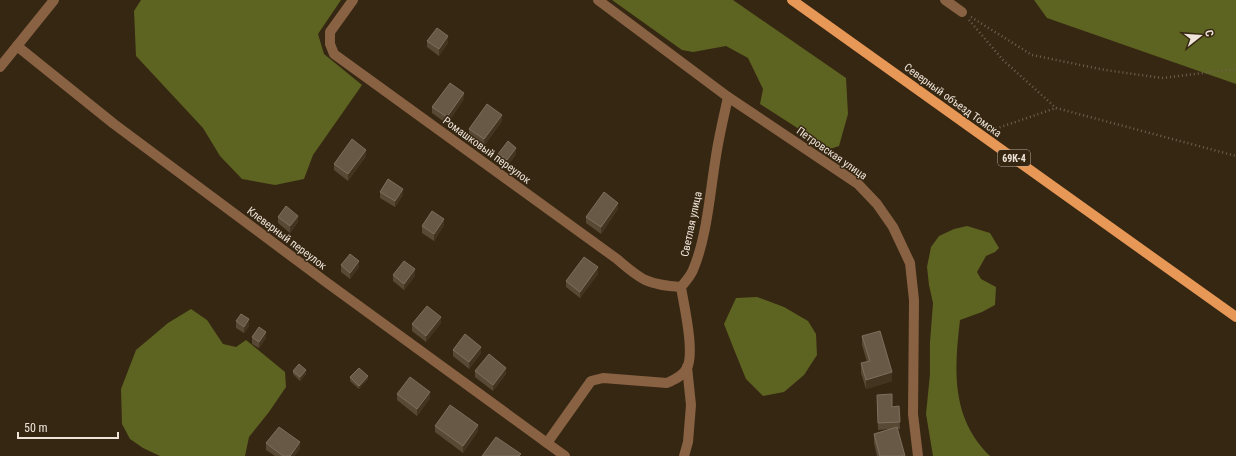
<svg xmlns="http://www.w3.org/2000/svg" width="1236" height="456" font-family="'Roboto Condensed',sans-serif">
<rect width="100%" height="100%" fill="#362713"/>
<g fill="#5d6320">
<polygon points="141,0 341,0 318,34 324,54 362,85 313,155 304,179 275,185 242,179 220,156 203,128 136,56 134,11"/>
<polygon points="612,0 733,0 846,78 848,114 839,146 830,149 760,104 763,89 748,58 726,46 693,52 682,50"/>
<polygon points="1034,0 1236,0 1236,84 1047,18"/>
<path d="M 967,226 L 990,233 L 999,248 L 995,252 L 986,256 L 977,272 L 981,279 L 996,287 L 995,305 L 982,312 L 960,320 C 954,371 951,418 990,456 L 933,456 L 926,414 L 930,374 L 930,342 L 933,303 L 929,285 L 927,267 L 931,247 L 939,236 L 954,229 Z"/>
<polygon points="757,297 784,307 808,321 816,334 817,355 804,375 784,392 763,396 746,379 735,352 724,324 736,298"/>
<polygon points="191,309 207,320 223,344 236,347 246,340 285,372 286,387 269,412 249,437 245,456 160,456 143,448 130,439 122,424 121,389 136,350 168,323"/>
</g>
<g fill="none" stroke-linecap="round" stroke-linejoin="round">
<g stroke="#6f6250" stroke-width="2.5" stroke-dasharray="1 3" stroke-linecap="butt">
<polyline points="971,17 1032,55 1105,70 1162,78 1236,69"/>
<polyline points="969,20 1003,60 1056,108 1236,156"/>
<polyline points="992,130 1056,108"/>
</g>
<g stroke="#896244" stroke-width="10">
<path d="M 353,0 L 330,32 L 330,44 L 334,54 L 617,259 C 641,280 648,285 681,287"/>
<polyline points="598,0 728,97 858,184 877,204 893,227 910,263 914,300 913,414 918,456"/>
<polyline points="945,0 962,12"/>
<polyline points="17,46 114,124 326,282 547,443"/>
<polyline points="0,67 54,0"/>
<path d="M 565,456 L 547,443 L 591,381 L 603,378 L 667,383 C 674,380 683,376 687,368 C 695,352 684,306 681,287 C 685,282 690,277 693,270 C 707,237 710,192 716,156 C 719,136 724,116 728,97"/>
<polyline points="684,456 688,442 691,405 687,367"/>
</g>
<polyline stroke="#e89856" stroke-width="10" points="792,0 1236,317"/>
</g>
<g fill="#574934">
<polygon points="427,41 448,43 439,56 427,47"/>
<polygon points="464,99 447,124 432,113 432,107"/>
<polygon points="502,121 484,146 469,135 469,129"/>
<polygon points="498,154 516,154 507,167 498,160"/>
<polygon points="366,156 348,181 334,170 334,164"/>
<polygon points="380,192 403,195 395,207 380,198"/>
<polygon points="618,209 601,234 586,223 586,217"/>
<polygon points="278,217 298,222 290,233 278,223"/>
<polygon points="444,225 434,241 422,233 422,226"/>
<polygon points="341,265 359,267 350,279 341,272"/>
<polygon points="598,274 580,298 566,287 566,281"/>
<polygon points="393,275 415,276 404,290 393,281"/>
<polygon points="236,321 249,326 244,333 236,328"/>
<polygon points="441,323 426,342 412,331 412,324"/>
<polygon points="862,336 892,381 866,389 861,373 861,363 867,362 862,345"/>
<polygon points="252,337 266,338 259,348 252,344"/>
<polygon points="453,350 481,353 469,369 453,356"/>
<polygon points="293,371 306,374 300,381 293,374"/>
<polygon points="475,371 506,374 493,391 475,377"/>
<polygon points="350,377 368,379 359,389 350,381"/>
<polygon points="397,394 430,398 417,416 397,400"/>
<polygon points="877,395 892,407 899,406 900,429 897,429 905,456 877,456 874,443 874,434 890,429 878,430"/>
<polygon points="435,426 478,431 463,453 435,432"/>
<polygon points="266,443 300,449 294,456 275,456 266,450"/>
</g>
<g fill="#433420">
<polygon points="448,36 448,43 439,56 439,49"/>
<polygon points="464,93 464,99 447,124 447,117"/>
<polygon points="502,115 502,121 484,146 484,139"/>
<polygon points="516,148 516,154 507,167 507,160"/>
<polygon points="366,150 366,156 348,181 348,174"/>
<polygon points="403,189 403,195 395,207 395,201"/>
<polygon points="618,203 618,209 601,234 601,227"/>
<polygon points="298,216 298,222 290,233 290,226"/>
<polygon points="444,219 444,225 434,241 434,234"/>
<polygon points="359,261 359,267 350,279 350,273"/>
<polygon points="598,267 598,274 580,298 580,292"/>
<polygon points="415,269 415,276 404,290 404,284"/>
<polygon points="441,317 441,323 426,342 426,336"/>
<polygon points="249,319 249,326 244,333 244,327"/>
<polygon points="266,332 266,338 259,348 259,342"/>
<polygon points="481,347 481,353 469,369 469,362"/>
<polygon points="506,368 506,374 493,391 493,385"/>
<polygon points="306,370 306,374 300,381 300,377"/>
<polygon points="892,372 892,381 866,389 866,380"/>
<polygon points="368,376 368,379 359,389 359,386"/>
<polygon points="430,392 430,398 417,416 417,409"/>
<polygon points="478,425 478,431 463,453 463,446"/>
<polygon points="300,442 300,449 294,456 290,456"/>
</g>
<g fill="#685946" stroke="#7d6f5d">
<polygon points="437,28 448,36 439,49 427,41"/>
<polygon points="450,83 464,93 447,117 432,107"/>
<polygon points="487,104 502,115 484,139 469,129"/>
<polygon points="352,139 366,150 348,174 334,164"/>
<polygon points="508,141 516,148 507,160 498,154"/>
<polygon points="388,179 403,189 395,201 380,192"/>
<polygon points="604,192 618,203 601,227 586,217"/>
<polygon points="286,206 298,216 290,226 278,217"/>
<polygon points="432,211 444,219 434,234 422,226"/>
<polygon points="350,254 359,261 350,273 341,265"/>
<polygon points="584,257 598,267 580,292 566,281"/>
<polygon points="404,261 415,269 404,284 393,275"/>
<polygon points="427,306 441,317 426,336 412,324"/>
<polygon points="241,314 249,319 244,327 236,321"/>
<polygon points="259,327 266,332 259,342 252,337"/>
<polygon points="880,331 892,372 866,380 861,363 870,361 862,336"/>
<polygon points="465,334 481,347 469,362 453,350"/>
<polygon points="489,354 506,368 493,385 475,371"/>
<polygon points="299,364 306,370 300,377 293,371"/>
<polygon points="359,368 368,376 359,386 350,377"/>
<polygon points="410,377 430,392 417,409 397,394"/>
<polygon points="892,394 892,407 899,406 900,422 878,423 877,395"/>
<polygon points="450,405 478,425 463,446 435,426"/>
<polygon points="279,427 300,442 290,456 283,456 266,443"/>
<polygon points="897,427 905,456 880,456 874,434"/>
<polygon points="496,437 521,454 519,456 482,456"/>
</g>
<g text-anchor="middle" stroke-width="3" stroke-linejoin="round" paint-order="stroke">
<rect fill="#362713" stroke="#b7ab9d" stroke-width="1" x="998" y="150" width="32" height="16" rx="3"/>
<g font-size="10" font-weight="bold" fill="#eee4d8">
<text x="1014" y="162">69К-4</text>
</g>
<g font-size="11" fill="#eee4d8" stroke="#362713">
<text transform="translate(953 100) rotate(36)" y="4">Северный объезд Томска</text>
<text transform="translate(487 150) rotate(36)" y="4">Ромашковый переулок</text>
<text transform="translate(832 153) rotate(35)" y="4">Петровская улица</text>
<text transform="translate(691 224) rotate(-78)" y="4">Светлая улица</text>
<text transform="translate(287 238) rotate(37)" y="4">Клеверный переулок</text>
</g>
</g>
<g transform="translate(1200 36) rotate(73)" stroke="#362713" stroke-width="3" paint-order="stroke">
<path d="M0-3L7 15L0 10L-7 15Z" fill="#eee4d8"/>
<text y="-6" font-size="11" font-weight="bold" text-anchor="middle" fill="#eee4d8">С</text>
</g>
<path d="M18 432v6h100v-6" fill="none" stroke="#eee4d8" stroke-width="2"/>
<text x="24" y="432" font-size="12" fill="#eee4d8" stroke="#362713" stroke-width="3" paint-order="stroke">50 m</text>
</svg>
